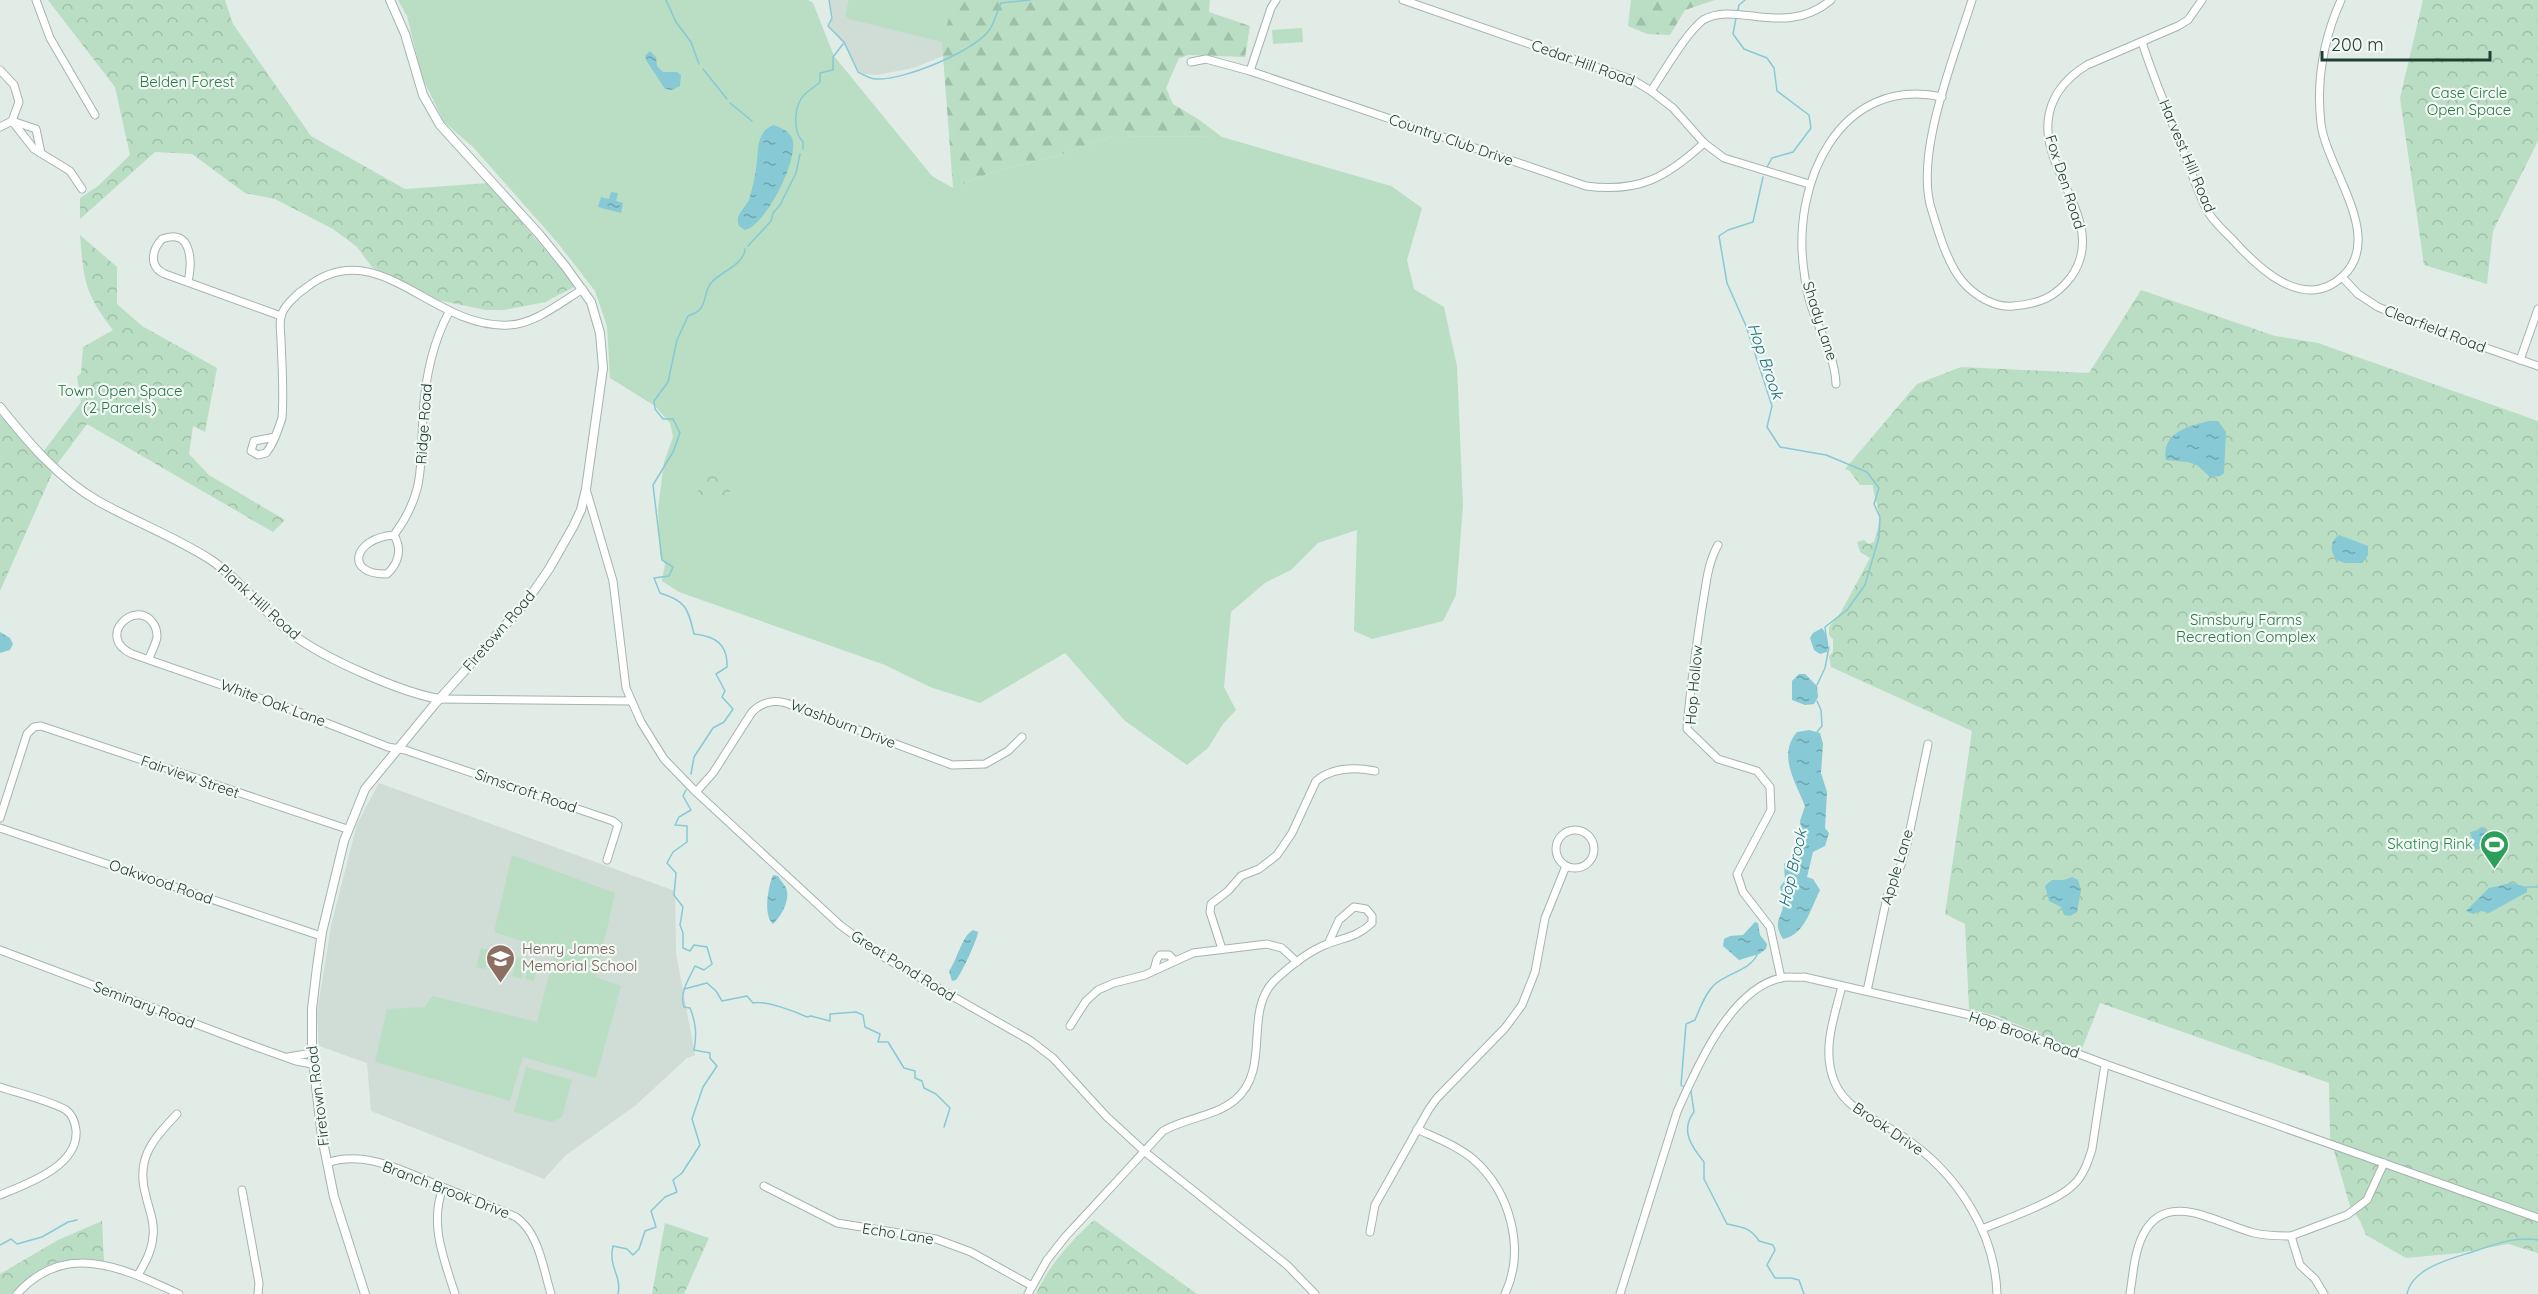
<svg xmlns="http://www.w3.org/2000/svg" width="2538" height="1294" font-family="Quicksand,sans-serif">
<defs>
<pattern id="forest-firs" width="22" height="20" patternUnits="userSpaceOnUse" patternTransform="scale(1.5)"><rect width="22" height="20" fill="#b9dec3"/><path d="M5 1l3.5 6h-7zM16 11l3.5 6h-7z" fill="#9fc0a8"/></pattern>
<pattern id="park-crowns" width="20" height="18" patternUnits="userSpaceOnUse" patternTransform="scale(1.5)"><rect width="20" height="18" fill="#b9dec3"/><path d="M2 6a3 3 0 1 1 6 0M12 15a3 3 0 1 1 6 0" fill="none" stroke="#9fc0a8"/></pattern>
<pattern id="water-ripples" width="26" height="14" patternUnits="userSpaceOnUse" patternTransform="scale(1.5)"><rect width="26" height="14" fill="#87c9d4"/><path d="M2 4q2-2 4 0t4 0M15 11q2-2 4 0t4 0" fill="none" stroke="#6ea5ad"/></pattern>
</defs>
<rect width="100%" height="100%" fill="#e1ece7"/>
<g fill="#d0dcd6">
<polygon points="829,0 1034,0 953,52 913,68 877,75 864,74 857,70 846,47 829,27 833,16"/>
<polygon points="379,783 675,891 676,953 695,1055 687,1058 636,1105 565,1156 544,1179 371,1111 367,1063 319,1046 317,1013 331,926 357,824"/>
</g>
<g fill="#b9dec3">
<polygon points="398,0 808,0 813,3 834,56 932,176 953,188 990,173 1062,154 1114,136 1222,137 1391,186 1422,208 1407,260 1414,289 1444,307 1457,366 1463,506 1456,595 1443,621 1372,639 1354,631 1357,530 1318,543 1291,570 1265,583 1231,612 1224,687 1236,710 1223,724 1208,748 1187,765 1125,721 1065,653 980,703 930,687 885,665 679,592 662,581 665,564 660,555 658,509 664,462 673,437 670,423 655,406 610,378 607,326 595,291 557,242 473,147 444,122 422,77 407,16"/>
<polygon points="849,0 955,0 946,41 942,42 849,19 845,15"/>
<polygon points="1302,28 1303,42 1273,44 1272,30"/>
<polygon points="512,855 615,893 596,977 621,986 596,1078 523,1057 510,1101 375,1062 387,1009 425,1007 432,996 537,1022 555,952 494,932"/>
<polygon points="481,948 490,950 485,969 476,967"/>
<polygon points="493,951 502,953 497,972 488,970"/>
<polygon points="505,954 514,956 509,975 500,973"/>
<polygon points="517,957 526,959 522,979 512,976"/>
<polygon points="529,960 538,962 534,981 525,979"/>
<polygon points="526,1067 572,1080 562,1117 551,1122 514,1112"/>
</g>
<g fill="url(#forest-firs)">
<polygon points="954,0 1210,0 1209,12 1250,26 1245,57 1189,55 1179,58 1166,88 1173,104 1198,119 1222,137 1114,136 1062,154 990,173 953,188 942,42"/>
<polygon points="1631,0 1715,0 1685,10 1670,35 1647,34 1628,26"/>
</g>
<g fill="url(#park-crowns)">
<polygon points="48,0 225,0 233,24 311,136 405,189 488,183 576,286 545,302 504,310 486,310 432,299 372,267 357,247 333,229 275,199 245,193 192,154 155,152 80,219 80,198 98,186 130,155 115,87"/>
<polygon points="2423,0 2538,0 2538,141 2493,231 2487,284 2424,265 2400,98"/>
<path d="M 80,235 L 117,267 L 117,304 L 142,326 L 217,368 L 205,432 L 193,426 L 189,454 L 209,475 L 285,520 L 273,532 L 87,424 L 55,467 L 0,591 L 0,416 L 43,452 L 81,402 L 77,377 L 81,373 L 83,347 L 113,330 C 84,292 84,281 80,235 Z"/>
<path d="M 2141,290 L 2275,336 L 2318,343 L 2538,421 L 2538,1253 L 2508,1244 L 2460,1253 L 2406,1258 L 2366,1235 L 2360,1221 L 2350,1206 L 2330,1137 L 2329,1083 L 2100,1003 L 2081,1051 L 1997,1016 L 1969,1009 L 1965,924 L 1945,914 L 1972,731 L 1831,667 L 1829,656 L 1833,652 L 1833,639 L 1829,635 L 1829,627 L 1841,612 L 1870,558 L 1860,552 L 1857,542 L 1864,540 L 1869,544 L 1874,542 C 1877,532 1881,520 1878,509 C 1877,501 1873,494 1873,485 L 1860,485 L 1850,471 L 1845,469 L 1917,384 L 1961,367 L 2089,373 Z"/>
<polygon points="710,466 736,478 724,505 697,493"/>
<path d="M 1094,1220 L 1197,1294 L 1036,1294 C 1049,1265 1071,1241 1094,1220 Z"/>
<polygon points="102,1221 104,1261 68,1260 35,1272 15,1294 0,1294 0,1274 58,1240"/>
<polygon points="665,1223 709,1238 684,1294 652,1294"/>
</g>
<g fill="url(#water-ripples)">
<polygon points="650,51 656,57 657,66 663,72 677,72 681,75 680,86 672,90 665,89 646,60 645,56"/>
<path d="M 773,125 C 780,127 789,131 792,138 C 800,158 766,225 745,230 L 739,226 C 734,213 747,208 750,197 C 752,188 755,178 756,169 C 759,152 755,133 773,125 Z"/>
<polygon points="611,192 618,193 616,201 623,203 621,213 598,207 601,197 609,199"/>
<path d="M 2209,421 L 2218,421 L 2226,432 L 2224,473 L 2220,476 L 2210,477 L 2197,465 L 2188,462 L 2166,460 C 2161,433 2188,426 2209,421 Z"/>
<path d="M 2339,535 L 2368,546 L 2368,555 L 2362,563 L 2345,563 L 2337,560 C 2330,552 2329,542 2339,535 Z"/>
<path d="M 1822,628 C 1827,635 1830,643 1827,652 L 1820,654 L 1814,650 L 1810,638 L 1813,633 Z"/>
<polygon points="0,632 10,638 13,644 10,650 0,653"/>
<polygon points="1799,674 1805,674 1817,686 1818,697 1814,704 1805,705 1792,700 1792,681"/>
<path d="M 1809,730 L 1820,733 L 1823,744 L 1821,773 L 1827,792 L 1825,828 L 1829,833 L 1825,846 L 1813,852 L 1807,877 L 1813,879 L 1820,890 C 1811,908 1805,935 1783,939 C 1771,920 1784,917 1783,902 C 1783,897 1781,892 1780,887 L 1785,880 L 1784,864 L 1801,848 L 1803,839 L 1800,821 L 1805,806 C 1796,783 1777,755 1797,732 Z"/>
<polygon points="2485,828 2489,846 2475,850 2470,832"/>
<path d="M 773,875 L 778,876 C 780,880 784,884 786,888 C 791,899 781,917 773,924 C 763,915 768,887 773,875 Z"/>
<polygon points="2072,877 2078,880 2081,890 2077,912 2070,916 2064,915 2061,907 2049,901 2045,886 2052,880 2064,880"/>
<polygon points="2511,883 2527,887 2527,892 2489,913 2482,911 2473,914 2466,911 2489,888"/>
<polygon points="1755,922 1758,923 1760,935 1767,944 1766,949 1759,954 1739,960 1723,946 1724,939 1730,936 1743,935"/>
<path d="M 973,930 L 978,932 C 978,938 961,975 956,980 L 952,981 L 949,971 C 958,959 961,937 973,930 Z"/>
</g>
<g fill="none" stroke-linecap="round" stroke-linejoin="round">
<g stroke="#87c9d4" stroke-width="1.5">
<polyline points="666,0 676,22 691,42 699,64"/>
<path d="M 829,0 L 832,18 L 828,26 L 844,42 L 858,72 C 864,75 870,79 876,79 C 902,81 976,51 990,29 C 995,21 997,11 1001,3 L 1030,0"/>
<polyline points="1738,10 1739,5 1745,0"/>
<polyline points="1736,18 1733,34 1744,49 1767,58 1774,68 1777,91 1809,115 1811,128 1793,152 1772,158 1767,167"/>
<polyline points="703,69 727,99"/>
<polyline points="730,103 752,121"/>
<path d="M 803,149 L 803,142 C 792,131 794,104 805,94 C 810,89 815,87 820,82 L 820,73 L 833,70 L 833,57 L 843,44"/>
<polyline points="1763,177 1753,222 1728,230 1719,236 1727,283 1746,326 1772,406 1767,427 1780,447 1826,455 1867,472 1879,488 1874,504 1880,517 1879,537 1865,585 1847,610 1825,627 1826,637"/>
<polyline points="748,246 771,221 773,213 780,205 796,173 800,154"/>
<polyline points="1817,685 1825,668 1829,647"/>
<polyline points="1817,701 1821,710 1822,726 1817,732"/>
<path d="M 691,774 L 694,757 L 713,728 L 724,722 L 733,709 L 722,697 L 725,691 L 716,674 L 727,667 C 728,644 715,636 694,634 C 688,608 686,601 660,593 L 654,578 L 669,576 L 673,567 L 662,560 L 653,485 L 673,452 L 680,433 L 673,419 L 663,419 L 655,409 L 654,401 L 668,382 L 677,340 L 688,316 C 710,309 701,296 711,283 C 721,271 744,265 745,249"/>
<polyline points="2527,887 2538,887"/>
<path d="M 684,989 L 707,983 L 716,991 L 722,1001 L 747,996 L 753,1003 C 765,1000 794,1011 807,1017 L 811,1016 L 830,1021 L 830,1014 L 856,1012 L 863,1015 L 865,1027 L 880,1034 L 878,1042 L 888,1042 L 904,1068 L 915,1071 L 915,1078 L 922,1081 L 924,1088 L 936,1094 L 950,1108 L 944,1127"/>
<path d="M 1684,1087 L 1681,1085 L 1686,1024 L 1695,1020 C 1700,1008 1705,994 1714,985 C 1727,973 1749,971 1757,955"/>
<path d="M 1691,1091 L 1694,1112 C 1680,1130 1691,1146 1704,1162 L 1704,1179 L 1727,1224 C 1742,1227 1751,1228 1759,1241 L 1773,1245 L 1775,1250 L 1767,1265 L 1775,1278 L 1791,1278 L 1799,1280 L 1804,1294"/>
<polyline points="0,1245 11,1239 17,1244 42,1237 68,1222 77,1220"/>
<path d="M 618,1294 C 622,1275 608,1268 613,1246 L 627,1249 L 633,1255 L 639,1249 L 645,1231 L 656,1227 L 651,1211 L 665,1197 L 677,1192 L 673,1180 L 682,1173 L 700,1145 L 692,1119 L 703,1087 L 717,1066 L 710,1058 L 710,1053 L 694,1050 C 697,1034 696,1023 690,1008 L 684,1007 C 679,993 689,979 695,966 L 704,970 L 712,964 L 707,947 L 694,945 L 690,951 L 683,948 L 683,933 L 680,925 L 683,907 L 674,895 L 676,873 L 667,863 L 673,852 L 687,842 L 687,826 L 675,825 L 679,817 L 691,810 L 683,796 L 686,790"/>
<path d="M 2407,1294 C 2412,1267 2454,1258 2475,1251 C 2496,1244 2515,1236 2538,1240"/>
</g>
<defs>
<g id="minor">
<polyline points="36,0 50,38 95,115"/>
<polyline points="1403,0 1633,80 1651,91 1673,108 1704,143 1724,158 1809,184"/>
<path d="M 1972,0 C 1955,55 1913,156 1932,211 C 1939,234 1947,262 1962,281 C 1974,295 1994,308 2013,306 C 2038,304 2055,298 2071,277 C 2108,225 2044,176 2048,122 C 2050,97 2066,78 2087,65 L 2178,26 L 2188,20 L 2202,0"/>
<path d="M 2142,42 C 2154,80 2170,116 2184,153 C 2192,172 2198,194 2208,212 C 2214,222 2224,231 2232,239 C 2258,268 2304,313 2343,276 C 2385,237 2327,169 2321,124 C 2316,80 2323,40 2341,0"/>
<path d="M 1191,62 L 1206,59 L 1250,71 L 1586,186 C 1638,193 1666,178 1704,143"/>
<polyline points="0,70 14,85 19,102 12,121 0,127"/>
<polyline points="1250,71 1271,8 1276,0"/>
<path d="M 1651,91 C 1664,72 1686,33 1703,20 C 1737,0 1784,39 1831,0"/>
<polyline points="12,121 34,149 70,171 82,189"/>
<polyline points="12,121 36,129 41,153"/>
<polyline points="2342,277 2358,294 2378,307 2431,329 2538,366"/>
<path d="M 188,282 C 192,264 193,227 162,239 C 151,251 149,267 165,274 L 281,316"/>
<polyline points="2520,360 2538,309"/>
<path d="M 1836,384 C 1835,355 1818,330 1810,302 C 1807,292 1805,281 1804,271 C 1791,184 1839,75 1942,97"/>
<path d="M 275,437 L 254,441 L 251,451 L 258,455 L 266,453 C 274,443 278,430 282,418 C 284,393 282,366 281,340 C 281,333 279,324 281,317 C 283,306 298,293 307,287 C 378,232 433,330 509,325 C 535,324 561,302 583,289"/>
<polyline points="586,489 613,581 626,688 641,722 664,759 696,792 840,925 882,956 1031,1041 1053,1058 1106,1116 1145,1152 1287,1265 1315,1294"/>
<path d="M 394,535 C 402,549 399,563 387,574 C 344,575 353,538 394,535 C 426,492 420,464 423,415 C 425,379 432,344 449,312"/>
<path d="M 1718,545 C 1707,564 1706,587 1702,608 C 1696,649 1690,688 1687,729 L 1718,759 L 1757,771 L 1770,787 L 1771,810 L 1737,874 L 1743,892 L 1770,927 L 1781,978"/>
<path d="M 149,659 C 151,652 156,644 157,637 C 157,632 156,627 153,623 C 135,598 95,637 132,654 L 288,708 L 388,747 L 405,750 L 613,821 L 618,825 L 607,860"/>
<polyline points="440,699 631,701"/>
<path d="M 696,792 L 713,773 L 752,712 C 761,703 772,699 786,703 L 952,765 L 985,764 L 1008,751 L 1022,737"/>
<polyline points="0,818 27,734 34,727 41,726 347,829"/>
<polyline points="0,828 321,936"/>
<circle cx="1575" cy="849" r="19"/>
<path d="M 1222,949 L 1210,912 L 1211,904 L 1228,891 L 1241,876 L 1259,869 L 1277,855 L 1292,833 L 1316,781 C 1333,767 1354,767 1375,771"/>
<polyline points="0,950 254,1046 296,1061 312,1064"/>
<polyline points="1154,970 1157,959 1160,955 1169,955 1174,960"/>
<path d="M 1842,986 C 1834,1018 1821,1051 1835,1083 C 1847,1111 1879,1120 1902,1136 C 1955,1171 1995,1230 1997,1294"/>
<polyline points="1867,991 1887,897 1901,865 1907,844 1928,744"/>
<polyline points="1070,1026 1086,1001 1098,990 1114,983 1145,975 1193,953 1267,944 1282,948 1297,962"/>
<polyline points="288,1057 312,1053"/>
<path d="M 0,1087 C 18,1093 51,1101 66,1110 C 73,1115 75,1122 76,1130 C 79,1166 27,1184 0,1195"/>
<path d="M 1417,1129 C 1436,1138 1458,1146 1474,1160 C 1510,1192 1526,1249 1505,1294"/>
<path d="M 327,1163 C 365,1149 408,1173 442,1187 C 467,1197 491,1206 516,1217 C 539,1233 543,1268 551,1294"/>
<polyline points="764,1186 837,1223 936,1239 971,1252 1032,1286"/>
<path d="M 443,1188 C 429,1224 444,1259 455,1294"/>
<polyline points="242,1190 259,1283 258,1294"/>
<path d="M 1982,1229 C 2004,1220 2057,1201 2072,1186 C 2083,1177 2088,1162 2092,1149 L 2105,1064"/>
<polyline points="1370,1232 1375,1205 1429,1109 1437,1098 1505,1028 1522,1005 1535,972 1545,918 1566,866"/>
<polyline points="2291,1236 2347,1215 2367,1200 2384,1163"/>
<path d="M 138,1275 C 145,1263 152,1251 153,1236 C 155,1222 149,1210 146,1196 C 135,1159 153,1139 177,1114"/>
<path d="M 17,1294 C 66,1239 125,1269 179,1294"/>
<path d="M 1028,1294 L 1047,1260 L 1066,1236 L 1163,1131 C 1185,1118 1214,1117 1235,1100 C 1272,1069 1243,1013 1274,981 C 1290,966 1307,952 1327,944 C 1346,937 1357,937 1372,923 L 1372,916 L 1366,909 L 1354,907 L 1339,920 L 1328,944"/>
<path d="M 1620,1294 L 1677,1112 C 1696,1069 1730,989 1781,978 C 1788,976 1796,978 1804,977 L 1987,1019 L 2105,1064 L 2538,1218"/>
<path d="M 2130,1294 C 2133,1275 2134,1253 2143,1235 C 2166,1188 2218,1224 2254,1233 C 2266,1236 2279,1236 2291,1236 L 2300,1265 L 2315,1279 L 2324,1294"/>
</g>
<g id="tertiary">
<path d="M 0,407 C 28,442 58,478 98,501 C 135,522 176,537 211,560 C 242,581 264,614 295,636 C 326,659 402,693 440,699"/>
<polyline points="365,1294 334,1197 322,1137 312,1053 312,1009 317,967 322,932 344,841 365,789 434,705 527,601 549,569 573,527 581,510 586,489 603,368 600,333 591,302 565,266 539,234 440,125 423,95 405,34 390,0"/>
</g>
</defs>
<use href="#minor" stroke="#a4b4ae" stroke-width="9"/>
<use href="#tertiary" stroke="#a4b4ae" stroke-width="10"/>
<use href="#minor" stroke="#fff" stroke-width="7"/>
<use href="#tertiary" stroke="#fff" stroke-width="8"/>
</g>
<defs>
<symbol id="stadium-pin" viewBox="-11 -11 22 30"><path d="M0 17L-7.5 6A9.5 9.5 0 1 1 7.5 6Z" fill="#2e9e5b" stroke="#f2f9f5"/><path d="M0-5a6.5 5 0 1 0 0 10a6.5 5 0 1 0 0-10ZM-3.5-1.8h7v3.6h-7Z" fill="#fff"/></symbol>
<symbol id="school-pin" viewBox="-11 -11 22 30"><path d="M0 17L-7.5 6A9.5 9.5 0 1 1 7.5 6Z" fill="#8d6e63" stroke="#f2f9f5"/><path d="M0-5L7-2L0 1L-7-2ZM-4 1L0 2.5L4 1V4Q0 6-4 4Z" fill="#fff"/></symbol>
</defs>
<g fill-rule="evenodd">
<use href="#stadium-pin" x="2478" y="828" width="33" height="45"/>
<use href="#school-pin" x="484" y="942" width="33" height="45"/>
</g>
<g text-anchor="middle" stroke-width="4.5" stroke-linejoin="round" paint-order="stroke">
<g font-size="15" fill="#213e36" stroke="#f2f9f5">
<text transform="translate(1583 63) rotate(20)" y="5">Cedar Hill Road</text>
<text transform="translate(1451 140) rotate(19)" y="5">Country Club Drive</text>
<text transform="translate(2187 156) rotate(67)" y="5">Harvest Hill Road</text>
<text transform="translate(2065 182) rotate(72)" y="5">Fox Den Road</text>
<text transform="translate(1820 321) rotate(72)" y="5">Shady Lane</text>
<text transform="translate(2435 329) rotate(21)" y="5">Clearfield Road</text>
<text transform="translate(424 424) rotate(-86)" y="5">Ridge Road</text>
<text transform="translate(259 602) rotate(42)" y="5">Plank Hill Road</text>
<text transform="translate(499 631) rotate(-49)" y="5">Firetown Road</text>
<text transform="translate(1694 685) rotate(-85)" y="5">Hop Hollow</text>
<text transform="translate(273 703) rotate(20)" y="5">White Oak Lane</text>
<text transform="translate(843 724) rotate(21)" y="5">Washburn Drive</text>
<text transform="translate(190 777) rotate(19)" y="5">Fairview Street</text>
<text transform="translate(526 791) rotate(19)" y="5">Simscroft Road</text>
<text transform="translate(1897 867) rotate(-73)" y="5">Apple Lane</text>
<text transform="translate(161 882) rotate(19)" y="5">Oakwood Road</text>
<text transform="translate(903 966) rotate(32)" y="5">Great Pond Road</text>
<text transform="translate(144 1005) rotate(21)" y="5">Seminary Road</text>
<text transform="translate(2024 1035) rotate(19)" y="5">Hop Brook Road</text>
<text transform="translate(318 1096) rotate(-97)" y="5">Firetown Road</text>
<text transform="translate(1888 1129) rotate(34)" y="5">Brook Drive</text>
<text transform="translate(446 1190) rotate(21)" y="5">Branch Brook Drive</text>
<text transform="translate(898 1234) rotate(9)" y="5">Echo Lane</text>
</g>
<g font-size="15" fill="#2a7646" stroke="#f2f9f5">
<text x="187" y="87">Belden Forest</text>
<text x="2469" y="98">Case Circle<tspan x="2469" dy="17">Open Space</tspan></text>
<text x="120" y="396">Town Open Space<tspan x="120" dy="17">(2 Parcels)</tspan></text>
<text x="2246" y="625">Simsbury Farms<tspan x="2246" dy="17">Recreation Complex</tspan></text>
</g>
<g font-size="15" fill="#27864d" stroke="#f2f9f5" text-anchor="end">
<text x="2473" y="849">Skating Rink</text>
</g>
<g font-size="15" fill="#785e54" stroke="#f2f9f5" text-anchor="start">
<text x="522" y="954">Henry James<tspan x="522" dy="17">Memorial School</tspan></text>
</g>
<g font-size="16" font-style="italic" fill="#196d7c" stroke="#f2f9f5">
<text transform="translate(1766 361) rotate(71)" y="6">Hop Brook</text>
<text transform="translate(1792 868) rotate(-77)" y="6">Hop Brook</text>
</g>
</g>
<path d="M2322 51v9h168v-9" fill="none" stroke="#213e36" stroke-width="3"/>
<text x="2331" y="51" font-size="18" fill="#213e36" stroke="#f2f9f5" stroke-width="4.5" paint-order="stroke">200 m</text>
</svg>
